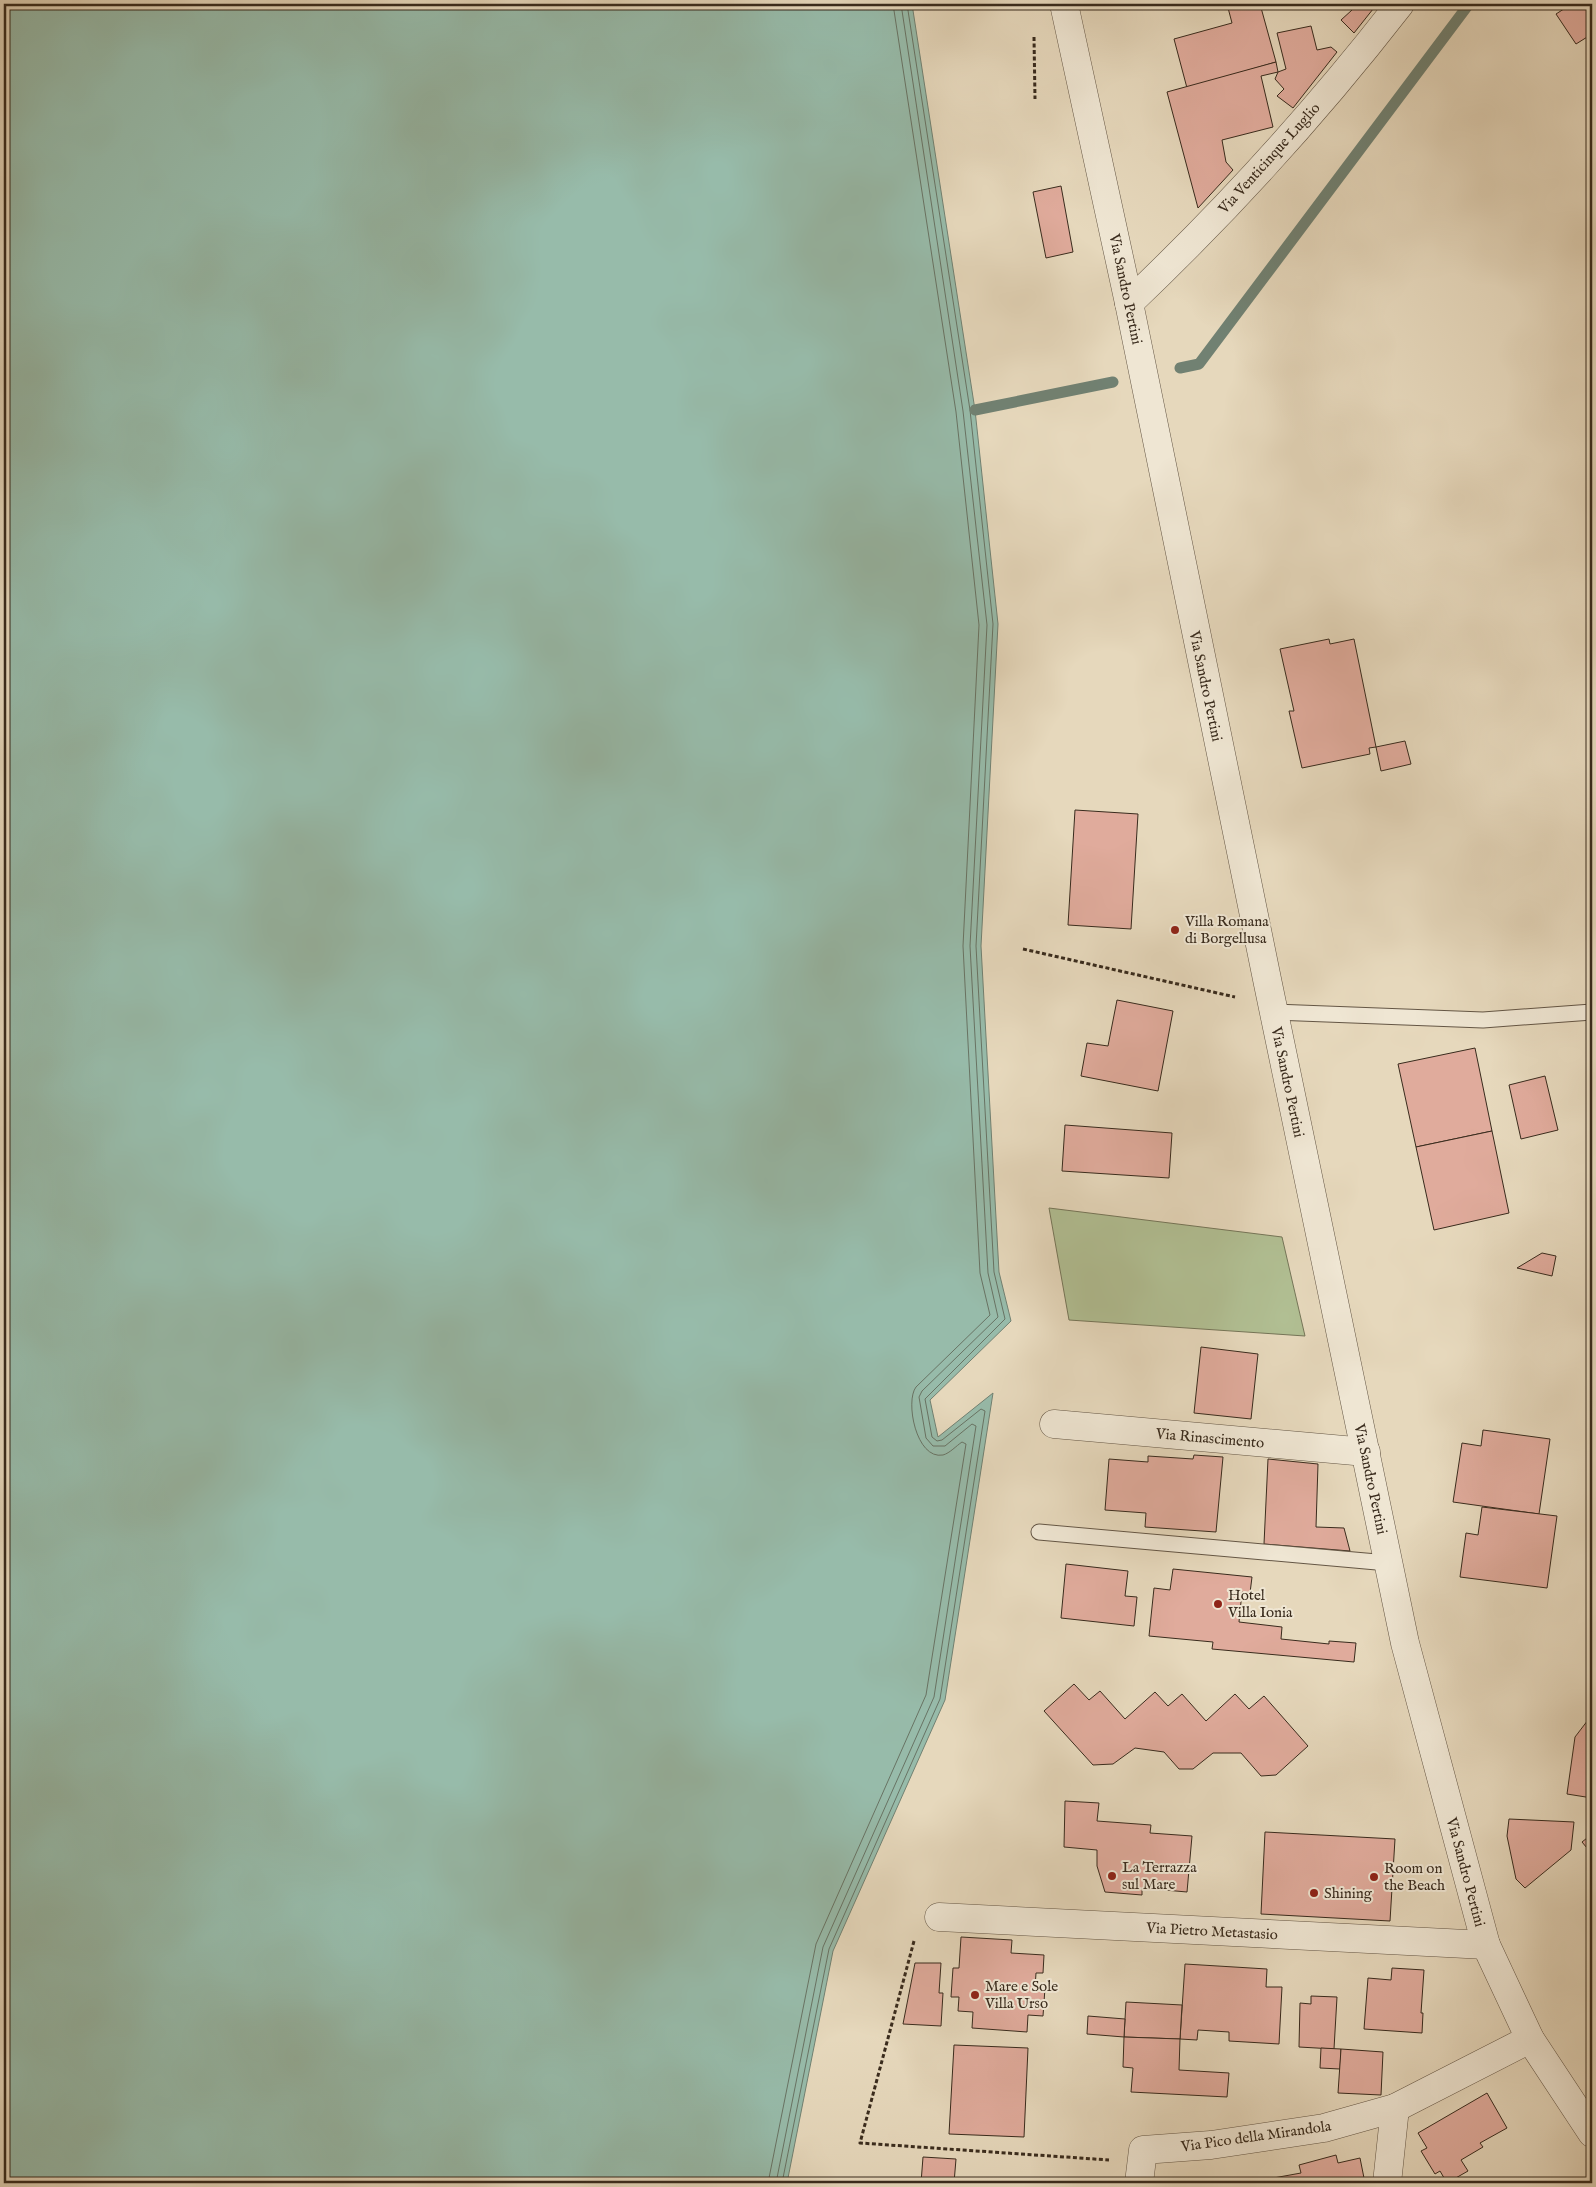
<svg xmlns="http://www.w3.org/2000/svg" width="1596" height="2187" font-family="'IM FELL English',serif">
<rect width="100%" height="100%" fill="#e6d8bc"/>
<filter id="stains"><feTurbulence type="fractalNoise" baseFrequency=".004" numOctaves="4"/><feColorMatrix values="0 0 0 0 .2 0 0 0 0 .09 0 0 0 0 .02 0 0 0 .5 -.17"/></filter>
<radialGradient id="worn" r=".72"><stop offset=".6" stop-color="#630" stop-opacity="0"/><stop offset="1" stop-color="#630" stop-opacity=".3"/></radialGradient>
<polygon fill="#b1bf93" stroke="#757558" points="1049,1208 1282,1237 1305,1336 1069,1320"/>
<polygon fill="#97bbaa" stroke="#718172" points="4,4 912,4 975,410 998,624 981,946 999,1272 1011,1321 930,1400 938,1437 993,1393 945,1700 833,1951 787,2183 4,2183"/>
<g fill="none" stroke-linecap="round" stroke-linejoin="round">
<g stroke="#687364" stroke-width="1">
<path d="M 768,2183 L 816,1944 L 926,1695 L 966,1444 L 962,1442 C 956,1446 950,1453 943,1455 C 916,1460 905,1401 916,1387 L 990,1315 L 980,1273 L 963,946 L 979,625 L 956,412 L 893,4"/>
<polyline points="776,2183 823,1947 934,1697 976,1426 972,1424 945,1446 933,1446 926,1438 919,1397 922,1391 998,1317 988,1273 970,946 987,625 963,411 901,4"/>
<polyline points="782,2183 829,1949 940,1699 985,1411 981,1409 942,1440 937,1441 932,1437 925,1399 1005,1319 994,1272 976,946 993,624 970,410 907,4"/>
</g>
<g stroke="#718172" stroke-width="11">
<polyline points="1180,368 1199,364 1469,4"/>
<polyline points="975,410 1113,382"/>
</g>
</g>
<g fill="#e0ab9c" stroke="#392b1d">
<polygon points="1227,4 1260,4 1276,62 1187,88 1174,39 1232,23"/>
<polygon points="1348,4 1377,4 1354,33 1341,20 1352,10"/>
<polygon points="1569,4 1592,4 1592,34 1576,44 1556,14 1570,5"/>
<polygon points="1311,26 1317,50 1331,47 1337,52 1293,108 1277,96 1284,89 1275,79 1278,72 1286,69 1277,33"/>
<polygon points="1276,62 1278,72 1261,76 1273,127 1222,140 1226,162 1233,170 1198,208 1167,92"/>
<polygon points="1061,186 1073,252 1046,258 1033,192"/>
<polygon points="1329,639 1330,644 1354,639 1376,747 1369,748 1370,754 1302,768 1289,711 1294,711 1280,649"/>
<polygon points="1405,741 1411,764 1381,771 1376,747"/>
<polygon points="1075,810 1138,814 1131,929 1068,925"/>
<polygon points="1117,1000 1173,1011 1158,1091 1081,1076 1087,1043 1108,1046"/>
<polygon points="1475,1048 1492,1131 1416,1147 1398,1064"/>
<polygon points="1545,1076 1558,1130 1521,1139 1509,1085"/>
<polygon points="1065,1125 1172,1133 1169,1178 1062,1171"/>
<polygon points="1492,1131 1509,1213 1434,1230 1416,1147"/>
<polygon points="1542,1253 1556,1256 1552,1276 1517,1268"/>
<polygon points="1201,1347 1258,1354 1251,1419 1194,1413"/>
<polygon points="1483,1430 1550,1439 1539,1514 1453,1502 1462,1443 1481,1446"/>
<polygon points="1194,1455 1223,1457 1216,1532 1145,1527 1146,1513 1105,1510 1109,1459 1148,1462 1148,1456 1193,1459"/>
<polygon points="1268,1459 1318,1464 1316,1527 1344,1528 1350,1551 1264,1544"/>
<polygon points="1482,1507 1557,1516 1547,1588 1460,1577 1466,1533 1478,1535"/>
<polygon points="1066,1564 1128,1571 1125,1596 1137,1597 1134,1626 1061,1618"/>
<polygon points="1173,1569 1252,1577 1250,1593 1242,1592 1239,1622 1282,1627 1281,1639 1329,1644 1329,1641 1356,1643 1354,1662 1212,1649 1213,1642 1149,1636 1154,1588 1170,1590"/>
<polygon points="1074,1684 1089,1700 1100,1691 1125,1719 1155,1692 1168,1706 1182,1694 1206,1721 1235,1694 1249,1709 1264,1696 1308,1746 1276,1775 1261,1776 1241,1753 1213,1753 1193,1769 1179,1769 1164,1752 1135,1748 1113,1764 1093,1765 1044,1711"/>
<polygon points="1588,1720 1592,1720 1592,1798 1567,1794 1575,1737"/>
<polygon points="1065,1801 1099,1803 1097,1821 1151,1825 1150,1833 1192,1836 1187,1892 1142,1888 1142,1895 1105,1892 1097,1866 1097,1850 1064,1847"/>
<polygon points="1509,1819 1574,1822 1571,1850 1525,1888 1516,1879 1507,1836"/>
<polygon points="1265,1832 1395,1839 1390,1921 1261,1914"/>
<polygon points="1592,1834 1592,1854 1582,1842"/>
<polygon points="961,1937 1012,1940 1011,1953 1044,1955 1043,1973 1036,1973 1035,1988 1045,1988 1043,2016 1028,2015 1027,2032 972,2028 973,2012 958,2011 959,1997 951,1997 953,1968 959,1968"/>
<polygon points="915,1963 941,1963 939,1993 943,1993 941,2026 903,2024"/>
<polygon points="1185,1964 1267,1969 1266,1987 1282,1987 1279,2044 1229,2041 1229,2032 1198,2030 1197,2040 1180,2039"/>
<polygon points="1392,1968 1424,1970 1421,2013 1423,2013 1422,2033 1364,2029 1368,1978 1391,1980"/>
<polygon points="1311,1996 1337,1997 1334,2049 1299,2047 1300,2003 1311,2004"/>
<polygon points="1126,2002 1182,2005 1180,2039 1124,2037"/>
<polygon points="1088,2016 1125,2019 1124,2037 1087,2034"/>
<polygon points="1124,2037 1180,2039 1179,2070 1229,2073 1227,2097 1131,2092 1133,2068 1123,2067"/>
<polygon points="954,2045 1028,2048 1024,2137 949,2134"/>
<polygon points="1321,2048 1341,2049 1340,2069 1320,2068"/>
<polygon points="1341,2049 1383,2052 1381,2095 1338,2093"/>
<polygon points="1487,2093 1507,2128 1480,2143 1483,2147 1461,2160 1468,2171 1447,2183 1440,2171 1435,2174 1421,2151 1427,2148 1418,2133"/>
<polygon points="1336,2155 1338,2163 1360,2158 1365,2183 1269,2183 1268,2179 1301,2173 1299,2165"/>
<polygon points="923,2157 956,2159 954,2183 921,2183"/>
</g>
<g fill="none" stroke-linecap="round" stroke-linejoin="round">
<defs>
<g id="service">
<polyline points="1274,1012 1483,1020 1592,1012"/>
<polyline points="1039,1532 1388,1563"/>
</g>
<g id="minor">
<path d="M 1129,303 C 1227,210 1317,111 1400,4"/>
<polyline points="1054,1424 1366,1452"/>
<polyline points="939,1917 1486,1945"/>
<polyline points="1139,2183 1143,2150 1211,2145 1324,2128 1395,2108 1530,2039"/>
<polyline points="1387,2183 1395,2108"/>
</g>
<polyline id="tertiary" points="1064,4 1129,303 1268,984 1405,1643 1486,1945 1530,2039 1592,2133"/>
</defs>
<use href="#service" stroke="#645645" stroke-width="17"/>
<use href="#minor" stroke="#645645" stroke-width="29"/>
<use href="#tertiary" stroke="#645645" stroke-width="29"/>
<g stroke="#392b1d" stroke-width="3" stroke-dasharray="4 2.5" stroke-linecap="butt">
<polyline points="1034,37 1035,99"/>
<polyline points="1023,949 1235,997"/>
<polyline points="914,1941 860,2143 1109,2160"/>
</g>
<use href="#service" stroke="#efe6d3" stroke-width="15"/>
<use href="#minor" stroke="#efe6d3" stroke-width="28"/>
<use href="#tertiary" stroke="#efe6d3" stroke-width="28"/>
</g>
<g fill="#8f2418" stroke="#efe6d3" stroke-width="2">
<circle cx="1175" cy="930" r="5"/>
<circle cx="1218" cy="1604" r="5"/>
<circle cx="1112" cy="1876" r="5"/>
<circle cx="1374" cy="1877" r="5"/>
<circle cx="1314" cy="1893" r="5"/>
<circle cx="975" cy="1995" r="5"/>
</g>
<g text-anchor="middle" stroke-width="4" stroke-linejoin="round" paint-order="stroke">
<g font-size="15" fill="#392b1d" stroke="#efe6d3">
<text transform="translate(1269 158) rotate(-48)" y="5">Via Venticinque Luglio</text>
<text transform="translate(1126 289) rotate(78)" y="5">Via Sandro Pertini</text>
<text transform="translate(1206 686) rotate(78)" y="5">Via Sandro Pertini</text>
<text transform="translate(1288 1082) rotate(78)" y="5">Via Sandro Pertini</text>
<text transform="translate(1210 1438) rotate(5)" y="5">Via Rinascimento</text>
<text transform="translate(1371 1479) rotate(78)" y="5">Via Sandro Pertini</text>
<text transform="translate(1466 1872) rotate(75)" y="5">Via Sandro Pertini</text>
<text transform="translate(1212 1931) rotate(3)" y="5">Via Pietro Metastasio</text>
<text transform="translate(1256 2136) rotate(-8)" y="5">Via Pico della Mirandola</text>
</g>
<g font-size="15" fill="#392b1d" stroke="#efe6d3" text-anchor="start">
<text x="1185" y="926">Villa Romana<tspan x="1185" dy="17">di Borgellusa</tspan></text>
<text x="1228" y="1600">Hotel<tspan x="1228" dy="17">Villa Ionia</tspan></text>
<text x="1122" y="1872">La Terrazza<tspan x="1122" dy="17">sul Mare</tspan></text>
<text x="1384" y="1873">Room on<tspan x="1384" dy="17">the Beach</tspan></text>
<text x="1324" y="1898">Shining</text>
<text x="985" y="1991">Mare e Sole<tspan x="985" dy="17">Villa Urso</tspan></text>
</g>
</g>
<rect width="1596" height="2187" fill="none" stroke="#e6d8bc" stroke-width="20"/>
<rect x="5" y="5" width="1586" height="2177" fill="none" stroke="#392b1d" stroke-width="2.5"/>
<rect x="10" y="10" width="1576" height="2167" fill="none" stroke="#392b1d"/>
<rect width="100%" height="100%" filter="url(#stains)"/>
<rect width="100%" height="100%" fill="url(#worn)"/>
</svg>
